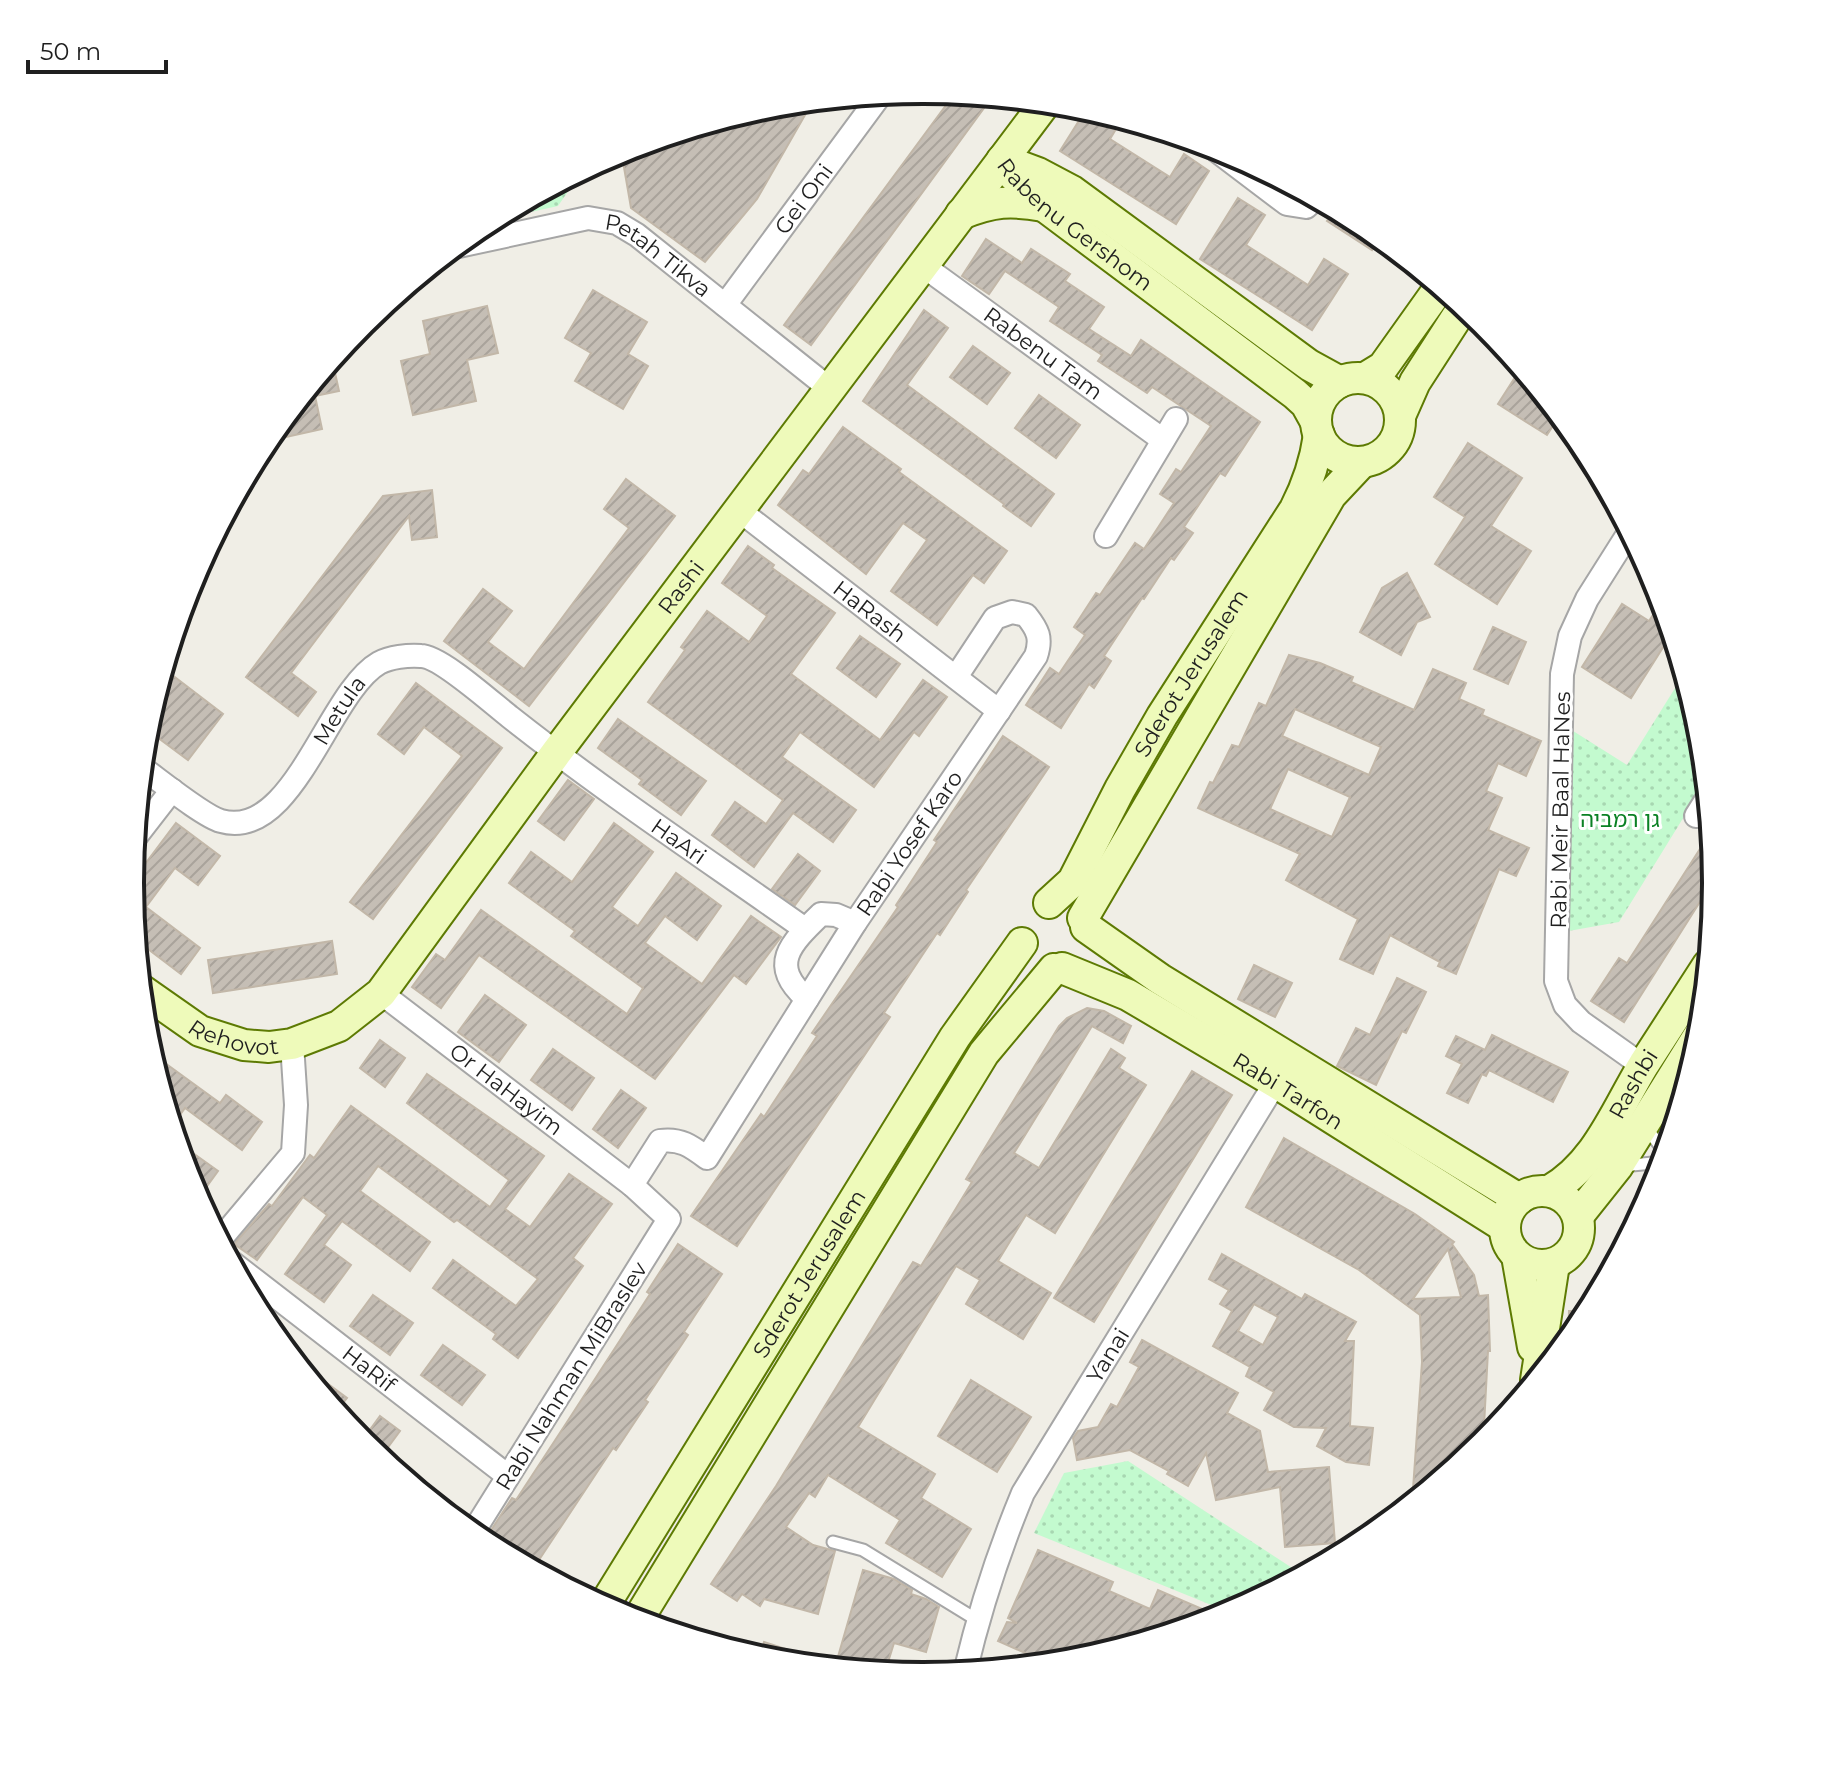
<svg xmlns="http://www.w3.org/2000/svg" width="1846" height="1766" font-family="Montserrat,'Noto Sans Hebrew',sans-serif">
<defs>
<pattern id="park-dots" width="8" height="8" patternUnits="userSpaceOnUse" patternTransform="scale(2)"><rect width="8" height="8" fill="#c3facf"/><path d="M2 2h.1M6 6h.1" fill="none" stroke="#a7d6b1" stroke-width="1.8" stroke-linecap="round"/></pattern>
<pattern id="building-hatch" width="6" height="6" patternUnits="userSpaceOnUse" patternTransform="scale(2)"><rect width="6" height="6" fill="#c5beb5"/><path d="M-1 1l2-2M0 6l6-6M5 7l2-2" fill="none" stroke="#a9a39b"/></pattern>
</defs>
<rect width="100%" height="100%" fill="#f0eee6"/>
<g fill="url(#park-dots)">
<polygon points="582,171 558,206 486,222"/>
<polygon points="1677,685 1690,694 1701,729 1706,781 1619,922 1563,932 1570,729 1627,765"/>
<polygon points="1128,1461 1303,1575 1231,1613 1034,1533 1064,1473"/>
</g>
<g fill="url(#building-hatch)" stroke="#c2b7a8" stroke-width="2" fill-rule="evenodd">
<polygon points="955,93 992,97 811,345 784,325"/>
<polygon points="813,101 757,199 705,262 631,208 621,150 769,105"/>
<polygon points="1087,108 1122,119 1110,139 1170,177 1184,154 1209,171 1176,224 1060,151"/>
<polygon points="1238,198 1265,215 1246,245 1308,285 1324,259 1348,274 1312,330 1200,259"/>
<polygon points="1335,208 1364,224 1380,237 1372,250 1327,221"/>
<polygon points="986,239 1022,263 1031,249 1070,274 1065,281 1104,307 1089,329 1131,356 1141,340 1260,422 1225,476 1220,473 1184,527 1193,533 1174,560 1171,558 1144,599 1142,598 1104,656 1111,661 1094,688 1089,684 1061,728 1026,705 1050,668 1059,674 1085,635 1074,627 1096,593 1100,595 1135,543 1144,549 1174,503 1160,494 1176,469 1181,472 1211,426 1152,387 1147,393 1098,361 1102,355 1050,321 1059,307 1005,271 989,294 962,276"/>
<polygon points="593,290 647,322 628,354 648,366 623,409 575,381 591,353 565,338"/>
<polygon points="487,306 498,353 467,360 476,401 413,415 401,361 430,354 423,321"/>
<polygon points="924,310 948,328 907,385 1054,494 1031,526 1003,506 1004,504 863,401"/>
<polygon points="973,346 1010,373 987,404 950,377"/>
<polygon points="332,359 339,391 315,396 322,429 264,442"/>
<polygon points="1521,368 1560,415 1547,435 1498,404"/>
<polygon points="1039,395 1080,425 1056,458 1015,428"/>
<polygon points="843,427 901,469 899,472 1007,551 984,583 973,575 937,625 891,591 927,540 903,523 866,574 778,505 803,470 809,474"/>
<polygon points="1468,443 1522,478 1491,526 1531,551 1497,604 1435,564 1465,517 1434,497"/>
<polygon points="626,479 675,516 529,706 444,641 483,589 512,611 488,642 524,669 629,528 604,509"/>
<polygon points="432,490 437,537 412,540 409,516 291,673 316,692 298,716 246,677 383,496"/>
<polygon points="748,546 774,565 772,568 835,613 791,674 880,740 923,680 947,697 919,736 914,732 874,787 800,732 782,757 856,810 833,842 793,813 754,867 712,835 735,802 766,824 783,800 648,702 685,650 681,647 707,611 749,642 767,616 722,583"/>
<polygon points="1407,573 1430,617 1417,622 1401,655 1360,632 1382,588"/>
<polygon points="1662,601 1672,633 1631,698 1582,667 1622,604 1649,621"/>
<polygon points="1493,627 1526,642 1508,684 1474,669"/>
<polygon points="860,636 900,664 876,697 837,668"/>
<path d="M 1289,655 L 1320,663 L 1353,677 L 1351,682 L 1414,710 L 1433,669 L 1466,683 L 1459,699 L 1484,710 L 1482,715 L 1541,741 L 1526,776 L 1498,763 L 1486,791 L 1502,798 L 1488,830 L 1529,848 L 1516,876 L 1499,869 L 1456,974 L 1438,966 L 1440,962 L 1390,935 L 1373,974 L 1340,959 L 1358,919 L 1286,880 L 1300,854 L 1198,808 L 1210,782 L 1213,783 L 1232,745 L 1239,747 L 1259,703 L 1266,706 ZM 1295,709 L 1381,747 L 1369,775 L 1282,736 ZM 1288,769 L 1350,797 L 1332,837 L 1270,809 Z"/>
<polygon points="163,668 223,714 188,760 145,728"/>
<polygon points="416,683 502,748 373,919 350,902 462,756 424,727 404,754 378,734"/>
<polygon points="618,719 706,781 681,815 639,784 642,780 598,748"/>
<polygon points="1003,736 1049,767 966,890 968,892 940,935 937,933 884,1013 890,1017 737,1246 691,1216 761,1114 764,1117 817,1036 812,1033 898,907 896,905 937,842 934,840"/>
<polygon points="568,780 594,799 564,840 538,821"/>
<polygon points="176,823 220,856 198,885 175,868 146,907 200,948 181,974 136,940 130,884"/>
<polygon points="614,823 653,852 612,907 638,926 676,873 721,906 697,940 665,916 645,943 702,984 751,916 781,937 746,984 734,975 655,1079 479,955 441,1008 412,987 436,954 445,960 481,910 627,1014 643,988 571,936 575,931 509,883 531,852 572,882"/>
<polygon points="1700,849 1713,858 1715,878 1624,1022 1591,1001 1619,958 1627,963"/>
<polygon points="798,854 820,871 795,905 772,889"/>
<polygon points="332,941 337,974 213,993 208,960"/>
<polygon points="1254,965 1292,983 1275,1017 1238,999"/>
<polygon points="1397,978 1426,992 1406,1033 1402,1031 1376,1085 1337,1066 1356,1028 1370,1035"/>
<polygon points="485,995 526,1025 499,1062 458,1032"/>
<polygon points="1087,1008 1104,1011 1131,1026 1123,1043 1092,1026 1014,1153 1039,1168 1111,1049 1125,1058 1119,1068 1146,1085 1055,1233 1026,1215 998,1261 1051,1293 1023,1339 966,1304 980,1280 956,1266 858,1427 935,1474 921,1498 971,1529 942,1577 886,1543 900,1520 828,1475 815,1497 809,1493 786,1527 813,1545 835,1551 818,1614 764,1599 760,1606 742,1594 737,1601 711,1584 776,1486 913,1262 921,1266 972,1182 966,1179 1059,1026 1067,1018"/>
<polygon points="1492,1035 1568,1072 1553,1102 1489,1070 1486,1076 1482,1074 1468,1103 1447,1093 1462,1064 1446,1056 1456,1036 1485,1050"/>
<polygon points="380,1040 405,1058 385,1087 360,1068"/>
<polygon points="553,1049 594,1078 572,1110 531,1080"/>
<polygon points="165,1063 220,1103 226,1095 262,1122 242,1150 185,1108 172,1126 157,1075"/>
<polygon points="1192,1071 1232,1095 1094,1322 1054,1298"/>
<polygon points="427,1074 544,1156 505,1209 530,1227 569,1174 612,1204 573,1258 583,1266 518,1358 493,1339 496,1334 433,1288 453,1260 516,1306 538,1279 457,1220 454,1222 378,1166 360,1191 430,1242 410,1271 342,1221 324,1245 351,1265 324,1302 285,1274 327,1215 303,1197 257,1260 234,1244 269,1204 272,1206 310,1155 314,1158 351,1106 490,1207 509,1180 407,1103"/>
<polygon points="621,1090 646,1108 618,1148 593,1129"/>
<path d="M 1284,1138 L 1415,1214 L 1454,1242 L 1452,1244 L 1474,1275 L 1479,1296 L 1488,1295 L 1490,1351 L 1488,1351 L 1483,1445 L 1427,1490 L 1413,1489 L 1422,1362 L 1420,1315 L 1359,1270 L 1246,1207 ZM 1448,1249 L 1461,1297 L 1413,1299 Z"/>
<polygon points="176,1141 218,1171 197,1200 190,1186"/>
<polygon points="678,1244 722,1274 684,1332 688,1335 645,1400 648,1402 616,1450 613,1448 533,1569 484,1541 512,1498 516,1500 569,1419 650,1294 647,1292"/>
<path d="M 1222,1254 L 1302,1299 L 1305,1294 L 1356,1322 L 1345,1341 L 1354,1341 L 1350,1426 L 1373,1428 L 1369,1465 L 1346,1462 L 1317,1446 L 1326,1428 L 1294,1427 L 1264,1410 L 1274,1392 L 1246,1376 L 1250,1367 L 1213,1346 L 1232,1311 L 1220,1304 L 1229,1290 L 1209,1279 ZM 1254,1304 L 1278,1317 L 1263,1345 L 1238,1331 Z"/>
<polygon points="373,1295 413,1323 390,1355 350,1326"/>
<polygon points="1569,1311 1589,1311 1568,1342"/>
<polygon points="1142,1340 1238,1393 1227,1413 1260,1431 1268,1472 1329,1467 1335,1543 1285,1547 1280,1487 1216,1500 1206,1453 1188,1486 1167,1474 1169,1471 1130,1450 1077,1460 1073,1438 1078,1431 1098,1427 1111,1404 1117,1407 1139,1367 1130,1362"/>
<polygon points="443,1345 485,1375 462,1405 421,1375"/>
<polygon points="308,1369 347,1398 336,1412 304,1373"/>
<polygon points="971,1380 1031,1417 997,1472 938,1436"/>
<polygon points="380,1416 400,1431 380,1458 361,1442"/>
<polygon points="1038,1550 1113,1582 1109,1591 1150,1609 1158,1590 1221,1617 1077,1661 1050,1664 998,1641 1007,1622 1017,1623 1008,1618"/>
<polygon points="863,1570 894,1579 912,1590 911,1594 926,1599 939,1607 926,1652 894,1643 885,1672 835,1667"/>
<polygon points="764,1642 816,1659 815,1665 759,1658"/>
</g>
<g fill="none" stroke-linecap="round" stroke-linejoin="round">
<defs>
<g id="lane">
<polyline points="1646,1128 1666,1153"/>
<polyline points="1622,1166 1663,1162"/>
<polyline points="833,1542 863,1550 977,1620"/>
</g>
<g id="street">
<polyline points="1209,145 1287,204 1306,207 1316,198"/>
<path id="s1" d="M 454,247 L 588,218 L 617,223 L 637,235 L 830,389"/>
<path id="s2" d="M 922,265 L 1163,440"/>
<path id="s3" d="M 725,305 L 881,94"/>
<path id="s4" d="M 740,511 L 999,711"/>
<polyline points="1630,531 1587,599 1570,636 1562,674 1556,981 1565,1005 1581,1022 1643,1066"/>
<polyline points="1106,536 1176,419"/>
<path id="s5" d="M 141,767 C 158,779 203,816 221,821 C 293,842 328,692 379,663 C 390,657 408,655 421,656 C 440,656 492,703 510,717 C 605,792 706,859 805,929"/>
<polyline points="1696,816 1708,797"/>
<polyline points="134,839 172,790"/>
<path id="s6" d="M 381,993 L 632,1185 L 669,1219 L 472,1534"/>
<path d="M 807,999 C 768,965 790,944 821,914 L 836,915 L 855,923"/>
<path id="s7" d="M 632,1185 L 660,1141 C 680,1138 691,1146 707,1158 L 855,923 L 1036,656 C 1042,638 1038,630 1026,615 L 1012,612 L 995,618 L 956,677"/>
<polyline points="219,1241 293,1153 296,1105 292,1044"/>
<path id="s8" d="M 230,1261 L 508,1476"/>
<path id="s9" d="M 965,1672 C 980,1609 998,1553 1023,1493 L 1282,1072"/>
</g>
<g id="secondary">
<path id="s10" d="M 1002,160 L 1012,174 L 1044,206 L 1295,394 L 1306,404 L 1316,422"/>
<polyline points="1003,160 1038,173 1072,191 1309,365 1340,382"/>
<path d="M 961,214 C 994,201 1010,200 1044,206"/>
<circle cx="1358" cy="420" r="42"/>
<polyline points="1365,378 1383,367 1440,287"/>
<polyline points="1400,416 1415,382 1464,306"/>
<path id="s11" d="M 1049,903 L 1073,881 L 1120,789 L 1162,716 L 1295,509 C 1308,484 1315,463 1319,435"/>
<polyline points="1083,918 1331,495 1362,462"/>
<polyline points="1086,927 1160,979 1519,1199"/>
<path id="s12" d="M 1062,968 L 1128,995 L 1275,1082 L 1505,1227"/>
<path id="s13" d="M 140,989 L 200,1031 L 244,1045 L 269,1047 L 292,1044 L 339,1026 L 381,993 L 556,753 L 1046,102"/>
<circle cx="1542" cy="1228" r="37"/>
<path id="s14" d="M 1549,1191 C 1597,1164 1616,1110 1644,1064 C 1665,1031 1687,998 1708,965"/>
<polyline points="1578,1216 1617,1167 1701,1032"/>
<polyline points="1517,1256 1533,1347"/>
<polyline points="1536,1380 1554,1264"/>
<path id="s15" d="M 603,1607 L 955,1037 L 1022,943"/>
<polyline points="637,1621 984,1053 1054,969"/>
</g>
</defs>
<use href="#lane" stroke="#a6a6a6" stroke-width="15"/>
<use href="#street" stroke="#a6a6a6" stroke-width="26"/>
<use href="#secondary" stroke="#5d7a03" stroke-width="34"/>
<use href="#lane" stroke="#fff" stroke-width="11"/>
<use href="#street" stroke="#fff" stroke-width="22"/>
<use href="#secondary" stroke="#eefaba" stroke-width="30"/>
</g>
<g text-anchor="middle" stroke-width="6" stroke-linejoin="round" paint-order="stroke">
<g font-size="22" fill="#1f1f1f" stroke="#fff">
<text dy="8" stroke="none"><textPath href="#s3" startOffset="132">Gei Oni</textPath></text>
<text dy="8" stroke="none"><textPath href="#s10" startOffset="98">Rabenu Gershom</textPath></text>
<text dy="8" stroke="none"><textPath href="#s1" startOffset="218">Petah Tikva</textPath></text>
<text dy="8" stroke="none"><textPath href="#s2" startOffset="150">Rabenu Tam</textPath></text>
<text dy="8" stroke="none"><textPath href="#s13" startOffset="776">Rashi</textPath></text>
<text dy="8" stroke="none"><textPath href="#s4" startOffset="164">HaRash</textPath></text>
<text dy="8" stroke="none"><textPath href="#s11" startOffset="272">Sderot Jerusalem</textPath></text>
<text dy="8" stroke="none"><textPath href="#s5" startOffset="270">Metula</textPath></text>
<text transform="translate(1560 810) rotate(-89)" y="8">Rabi Meir Baal HaNes</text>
<text dy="8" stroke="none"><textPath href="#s5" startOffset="694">HaAri</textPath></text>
<text dy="8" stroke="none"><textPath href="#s7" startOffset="478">Rabi Yosef Karo</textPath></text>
<text dy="8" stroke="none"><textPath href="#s13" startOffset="108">Rehovot</textPath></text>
<text dy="8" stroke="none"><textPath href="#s14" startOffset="138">Rashbi</textPath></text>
<text dy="8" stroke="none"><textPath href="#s6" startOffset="158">Or HaHayim</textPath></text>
<text dy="8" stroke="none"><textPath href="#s12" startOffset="258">Rabi Tarfon</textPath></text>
<text dy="8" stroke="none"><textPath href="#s15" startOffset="392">Sderot Jerusalem</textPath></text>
<text dy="8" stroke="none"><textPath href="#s9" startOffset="350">Yanai</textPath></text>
<text dy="8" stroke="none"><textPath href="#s8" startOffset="176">HaRif</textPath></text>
<text transform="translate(571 1376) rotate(-58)" y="8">Rabi Nahman MiBraslev</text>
</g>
<g font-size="22" fill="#0a8124" stroke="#fff">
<text x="1620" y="827">גן רמביה</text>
</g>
</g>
<path d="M0 0H1846V1766H0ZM144 883a779 779 0 1 1 1558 0a779 779 0 1 1-1558 0Z" fill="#fff" fill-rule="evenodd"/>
<path fill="none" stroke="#1f1f1f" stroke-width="4" d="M144 883a779 779 0 1 1 1558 0a779 779 0 1 1-1558 0Z"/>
<path d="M28 60v12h138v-12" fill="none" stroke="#1f1f1f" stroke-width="4"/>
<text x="40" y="60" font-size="24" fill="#1f1f1f" stroke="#ffffff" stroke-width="6" paint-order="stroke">50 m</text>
</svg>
